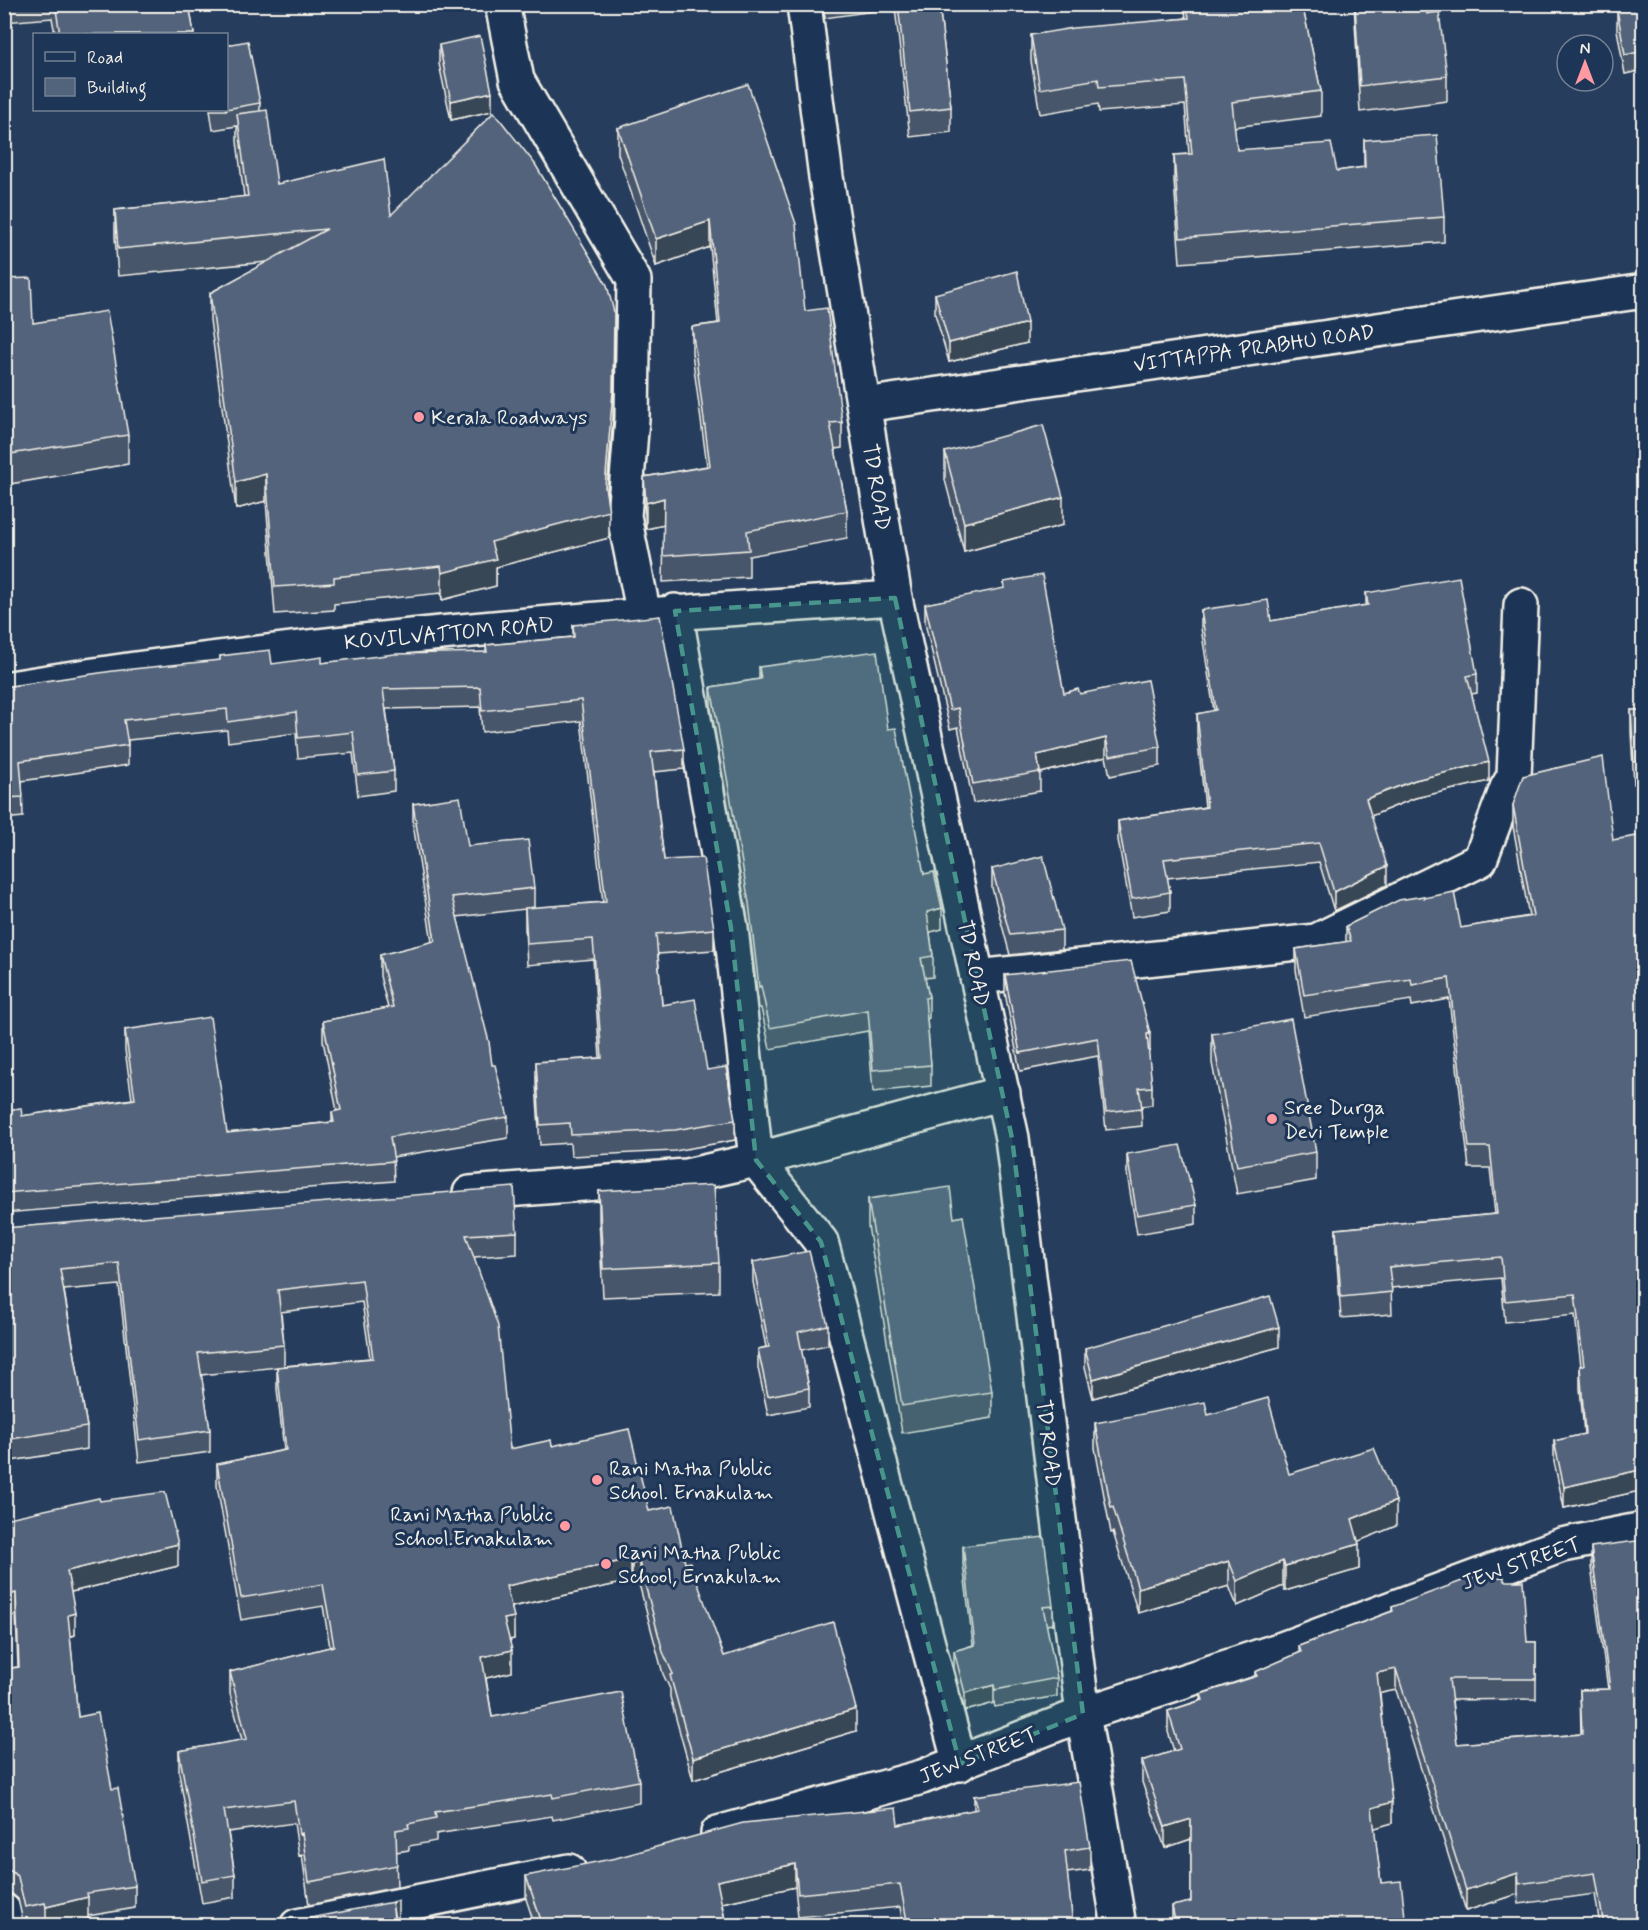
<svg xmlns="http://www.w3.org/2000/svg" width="1648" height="1930" font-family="Mynerve,sans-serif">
<rect width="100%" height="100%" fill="#263d5d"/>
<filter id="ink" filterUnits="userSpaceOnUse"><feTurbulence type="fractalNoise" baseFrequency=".0167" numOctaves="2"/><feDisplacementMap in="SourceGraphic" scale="12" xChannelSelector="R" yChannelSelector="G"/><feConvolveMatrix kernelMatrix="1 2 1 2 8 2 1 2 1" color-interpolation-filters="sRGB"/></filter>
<g filter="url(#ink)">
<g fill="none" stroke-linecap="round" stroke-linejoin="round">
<defs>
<g id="minor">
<polyline points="502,4 517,80 634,280 632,419 624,516 644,615"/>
<polyline points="804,4 826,177 895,598 1012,1138 1083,1714 1119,1926"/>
<polyline points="864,405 1644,291"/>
<polyline points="675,611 731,928 756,1160 821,1242 960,1764"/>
<path d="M 4,689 C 299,641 597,616 895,598"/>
<polyline points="977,977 1316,941 1480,860 1507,788 1514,776 1521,605"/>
<polyline points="470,1193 686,1176 756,1160 1003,1093"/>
<polyline points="718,1833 922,1777 1083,1714 1282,1649 1562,1545 1644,1529"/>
<polyline points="4,1911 7,1926"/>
<polyline points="297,1926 569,1871"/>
</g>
</defs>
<use href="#minor" stroke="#f4f1e8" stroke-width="38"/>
<use href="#minor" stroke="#1d3557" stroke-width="33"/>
</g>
<g fill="#47566a" stroke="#f4f1e8" stroke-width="1.5" fill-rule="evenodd">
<polygon points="4,4 189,4 194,34 55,34 52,18 4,22"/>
<polygon points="823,4 939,4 951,107 951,132 910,137 895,8 825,18"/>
<polygon points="1184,4 1302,4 1321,91 1321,116 1234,127 1237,150 1337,171 1364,167 1364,140 1444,217 1444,242 1180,263 1174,181 1174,155 1189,154 1185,105 1099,112 1098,104 1040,114 1031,61 1031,35 1186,18"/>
<polygon points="1354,4 1426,4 1427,14 1447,76 1447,101 1360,112"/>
<polygon points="1644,6 1644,70 1625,74 1617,30 1617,10"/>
<polygon points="226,45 260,103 260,111 277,184 391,215 613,418 607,496 609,538 496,567 496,586 442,600 441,593 334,604 334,610 275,614 266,501 236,509 210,320 210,293 267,262 118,276 115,237 115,210 244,197 237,141 237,126 213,130 210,110 226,110"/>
<polygon points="439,45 492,111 451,120 439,64"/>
<polygon points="618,128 805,311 842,422 842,448 835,449 847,511 847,538 749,556 749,577 663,582 664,525 646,529 644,503 644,477 707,466 692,353 692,327 718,323 710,247 656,266 618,154"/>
<polygon points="4,279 33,323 128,435 128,464 4,485"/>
<polygon points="935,294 1027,343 949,362 935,314"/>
<polygon points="945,452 1063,525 964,552 945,480"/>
<polygon points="1636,517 1644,517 1644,629 1636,539"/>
<polygon points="1004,582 1064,693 1080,694 1160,747 1160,766 1110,776 1106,757 1040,773 1040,791 973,803 958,727 950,729 925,623 925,604 1004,589"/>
<polygon points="1366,593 1477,674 1477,693 1471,694 1489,781 1415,798 1371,816 1387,885 1334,911 1319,862 1167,878 1170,892 1170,911 1132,917 1118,840 1118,821 1205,807 1197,733 1197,714 1214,711 1201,628 1201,610 1271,621 1366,605"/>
<polygon points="573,625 684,749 684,769 654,772 664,860 714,929 714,950 658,954 662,1005 707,1070 735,1120 735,1140 675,1151 571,1156 570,1143 540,1145 536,1083 536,1062 600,1058 593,959 527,965 525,929 525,909 457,917 492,1065 508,1117 508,1138 393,1157 394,1181 4,1213 4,1111 22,1116 132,1099 125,1050 125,1030 227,1133 332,1122 332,1112 337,1111 323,1041 323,1021 388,1008 380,976 380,955 432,942 413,824 413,804 468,846 534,888 534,908 603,902 581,721 482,732 480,707 386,709 394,771 394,791 358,796 353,753 298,758 296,733 228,742 227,730 128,740 128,765 22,781 23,817 4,819 4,687 220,661 220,656 272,664 322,663 486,652 486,645 573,637"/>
<polygon points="759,667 888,729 924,874 942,929 930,932 933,956 933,977 925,978 929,997 929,1018 927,1019 931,1065 931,1086 873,1092 868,1031 770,1049 761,1008 759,1008 749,925 711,708 711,687 759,679"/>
<polygon points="1631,710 1644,710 1644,784 1634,784 1631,732"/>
<polygon points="1513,805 1613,840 1644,835 1644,1490 1564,1508 1554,1462 1554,1441 1584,1434 1580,1388 1580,1366 1581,1366 1575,1315 1505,1322 1501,1278 1391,1288 1392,1314 1341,1318 1336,1250 1336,1229 1495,1214 1490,1168 1469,1168 1449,999 1412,1006 1411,1000 1304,1017 1296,970 1296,949 1346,942 1346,926 1424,898 1461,928 1529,916 1513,826"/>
<polygon points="992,869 1062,930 1062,949 1010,955 992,888"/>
<polygon points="1005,975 1150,1051 1148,1052 1152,1087 1152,1105 1141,1106 1142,1126 1106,1130 1098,1056 1020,1071 1005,993"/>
<polygon points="1212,1034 1316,1152 1316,1180 1237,1194 1212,1063"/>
<polygon points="1127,1154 1196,1205 1196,1224 1137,1234 1127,1174"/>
<polygon points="599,1191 719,1263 719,1292 603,1297 599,1219"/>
<polygon points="868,1199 954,1218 992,1392 992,1418 902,1433 868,1226"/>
<path d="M 4,1228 L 517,1232 L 517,1254 L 474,1257 L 510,1449 L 552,1446 L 649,1511 L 685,1563 L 724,1656 L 856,1731 L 693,1780 L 670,1697 L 670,1689 L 663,1674 L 639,1584 L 632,1586 L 631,1581 L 512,1607 L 514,1639 L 510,1640 L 512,1672 L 486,1678 L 492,1717 L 639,1781 L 639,1803 L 553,1820 L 552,1816 L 436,1834 L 436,1841 L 409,1846 L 409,1850 L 396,1852 L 397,1887 L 309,1905 L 302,1855 L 299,1856 L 294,1823 L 228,1832 L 235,1875 L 235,1897 L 202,1903 L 179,1773 L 179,1751 L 242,1740 L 230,1694 L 230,1672 L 330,1647 L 323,1606 L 241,1620 L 217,1486 L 217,1464 L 284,1450 L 277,1389 L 277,1367 L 201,1375 L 210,1430 L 210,1452 L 139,1462 L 119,1285 L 64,1290 L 87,1427 L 87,1449 L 4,1462 ZM 362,1302 L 370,1358 L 284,1366 L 284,1345 L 281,1312 Z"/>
<polygon points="753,1262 828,1325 828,1345 801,1350 809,1388 809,1407 768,1415 758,1368 758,1349 766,1347 753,1282"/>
<polygon points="1279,1347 1093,1398 1085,1367 1085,1348"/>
<polygon points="1208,1415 1289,1474 1396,1526 1358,1541 1359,1569 1285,1591 1283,1586 1237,1606 1229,1586 1138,1613 1113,1532 1111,1533 1095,1448 1095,1423"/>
<polygon points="100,1501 178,1566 71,1592 75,1635 70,1637 78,1717 112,1789 135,1886 135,1908 88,1916 88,1919 62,1926 24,1926 18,1899 11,1893 4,1893 4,1669 18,1667 16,1615 4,1618 4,1519"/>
<polygon points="963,1546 1053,1606 1053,1624 1046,1625 1057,1678 1057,1696 995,1707 994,1703 965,1711 954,1668 954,1651 973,1645 963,1564"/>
<polygon points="1591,1547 1644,1926 1600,1926 1595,1894 1519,1904 1518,1894 1466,1911 1396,1690 1380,1693 1392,1823 1374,1828 1381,1883 1406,1926 1172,1926 1172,1906 1191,1902 1191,1839 1165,1848 1142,1782 1142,1761 1174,1751 1168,1732 1168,1711 1201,1700 1201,1694 1255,1676 1255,1672 1299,1653 1299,1646 1392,1611 1392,1607 1504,1581 1527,1642 1536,1642 1536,1699 1452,1700 1457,1744 1581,1734 1580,1690 1608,1689 1591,1567"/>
<polygon points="974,1796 1090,1847 1090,1870 1067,1873 1073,1926 903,1926 900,1907 798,1917 795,1887 722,1903 726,1926 535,1926 526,1899 526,1876 898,1825 974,1810"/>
</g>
<g fill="#394656" stroke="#f4f1e8" stroke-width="1.5">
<polygon points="492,92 492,111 451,120 451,101"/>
<polygon points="710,221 710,247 656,266 656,239"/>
<polygon points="614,312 613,418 605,512 609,511 609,538 496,567 496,586 442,600 442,573 491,542 605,487"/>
<polygon points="1027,323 1027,343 949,362 949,343"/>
<polygon points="266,474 266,501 236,509 236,482"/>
<polygon points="1063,497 1063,525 964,552 964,523"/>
<polygon points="664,498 664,525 646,529 646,503"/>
<polygon points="1106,738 1106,757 1040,773 1037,755"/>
<polygon points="1489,762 1489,781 1415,798 1366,818 1366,799 1415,780"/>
<polygon points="1387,866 1387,885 1334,911 1334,892"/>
<polygon points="942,908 942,929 927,933 927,912"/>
<polygon points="1150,1033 1150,1051 1147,1052 1147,1034"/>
<polygon points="1279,1327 1279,1347 1093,1398 1093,1379"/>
<polygon points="1644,1469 1644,1490 1564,1508 1564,1487"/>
<polygon points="1396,1501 1396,1526 1352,1544 1352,1519"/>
<polygon points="178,1544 178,1566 67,1593 67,1571"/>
<polygon points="1359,1544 1359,1569 1285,1591 1285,1566"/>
<polygon points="631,1559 631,1581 506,1608 506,1586"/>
<polygon points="1229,1561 1229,1586 1138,1613 1138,1588"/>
<polygon points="1283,1561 1283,1586 1237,1606 1237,1581"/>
<polygon points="639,1562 639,1584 632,1586 632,1564"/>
<polygon points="16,1593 16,1615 4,1618 4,1596"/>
<polygon points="75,1613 75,1635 68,1637 68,1615"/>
<polygon points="514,1617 514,1639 504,1641 504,1619"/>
<polygon points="512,1650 512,1672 482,1679 482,1657"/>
<polygon points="1396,1669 1396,1690 1377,1694 1377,1673"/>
<polygon points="994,1685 994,1703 965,1711 965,1693"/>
<polygon points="856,1709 856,1731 693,1780 693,1758"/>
<polygon points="1392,1802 1392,1823 1372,1829 1372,1808"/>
<polygon points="1191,1819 1191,1839 1165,1848 1165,1827"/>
<polygon points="795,1864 795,1887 717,1904 717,1881"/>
<polygon points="1518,1873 1518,1894 1466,1911 1466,1890"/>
<polygon points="88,1897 88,1919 62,1926 46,1926 46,1907"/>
<polygon points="398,1901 398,1925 396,1926 392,1902"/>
</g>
<g fill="#52647b" stroke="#f4f1e8" stroke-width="1.5">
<polygon points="55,4 189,4 194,34 60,34"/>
<polygon points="898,4 939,4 951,107 910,112"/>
<polygon points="1187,4 1302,4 1321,91 1232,102 1237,150 1331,143 1337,171 1365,167 1364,140 1437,135 1444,217 1180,238 1174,155 1192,154 1185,80 1099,87 1098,79 1040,89 1031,35 1073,28 1189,18"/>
<polygon points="1355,4 1426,4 1427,14 1439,12 1447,76 1360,86"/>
<polygon points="1644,6 1644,51 1625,55 1617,10"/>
<polygon points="480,36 492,92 451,101 439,45"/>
<polygon points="248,41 260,103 226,109 226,45"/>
<polygon points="748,84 796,224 805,311 827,308 842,422 830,423 847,511 747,531 749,550 663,556 664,498 646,503 644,477 710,466 692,327 720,323 710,221 656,239 618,128"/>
<polygon points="267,110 277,184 384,159 391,215 494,112 535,164 607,285 614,312 613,391 605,487 609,511 491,542 496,559 442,573 441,566 334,577 334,583 275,587 266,474 236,482 210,293 327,229 118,249 115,210 248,196 237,114"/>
<polygon points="1017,271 1027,323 949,343 935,294"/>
<polygon points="31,278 33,323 107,311 128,435 4,455 4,279"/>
<polygon points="1043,425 1063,497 964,523 945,452"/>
<polygon points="1636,517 1644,517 1644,608"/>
<polygon points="1042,575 1064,693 1078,689 1080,694 1147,680 1160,747 1110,756 1106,738 1037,755 1040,772 973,784 958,708 950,710 925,604 1005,588 1004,582"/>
<polygon points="1459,577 1477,674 1467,676 1489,762 1415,780 1366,799 1387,866 1334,892 1319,843 1164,859 1170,892 1132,899 1118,821 1207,807 1197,714 1216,710 1201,610 1268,600 1271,621 1368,605 1366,593"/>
<polygon points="660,616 684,749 651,752 664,860 703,858 714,929 656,934 662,1005 695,999 707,1070 726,1067 735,1120 675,1130 571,1135 570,1123 540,1125 536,1062 602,1058 593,939 527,944 525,908 606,902 581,700 482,711 480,687 383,689 394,771 358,775 353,732 298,738 296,712 228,722 227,709 124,720 128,745 20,761 23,797 4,798 4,687 113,671 220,660 220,656 270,650 272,664 322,657 322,663 395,654 487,652 486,645 574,637 573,625"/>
<polygon points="877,651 888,729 896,728 924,874 934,872 942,908 927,912 933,956 921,958 929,997 925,998 931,1065 873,1070 868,1010 770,1028 761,986 759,987 749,903 711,687 761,679 759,667"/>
<polygon points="1631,710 1644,710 1644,762 1634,762"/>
<polygon points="1603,757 1613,840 1644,835 1644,1469 1564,1487 1554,1441 1585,1434 1580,1366 1584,1366 1575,1294 1505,1301 1501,1257 1389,1267 1392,1292 1341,1297 1336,1229 1497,1214 1490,1147 1469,1147 1449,978 1412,985 1411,979 1304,995 1296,949 1351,941 1346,926 1399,900 1424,896 1424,898 1454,892 1461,928 1533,916 1513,805 1523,776"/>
<polygon points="460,797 468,846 528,840 534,888 452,897 489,1042 492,1065 495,1065 508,1117 390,1137 394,1161 4,1193 4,1111 21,1108 22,1116 135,1099 125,1030 210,1017 227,1133 334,1122 332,1112 341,1110 323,1021 393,1007 380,955 435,941 413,804"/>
<polygon points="1043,856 1062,930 1010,935 992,869"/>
<polygon points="1131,961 1150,1033 1147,1034 1152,1087 1139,1088 1142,1108 1106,1112 1098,1038 1020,1053 1005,975"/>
<polygon points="1291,1019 1316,1152 1237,1166 1212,1034"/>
<polygon points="1180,1145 1196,1205 1137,1215 1127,1154"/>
<polygon points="714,1185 719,1263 603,1269 599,1191"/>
<polygon points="514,1187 517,1232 466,1235 498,1326 510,1449 551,1440 552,1446 629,1429 649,1511 673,1506 685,1563 690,1562 724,1656 833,1622 856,1709 693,1758 670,1675 673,1674 663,1652 639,1562 632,1564 631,1559 506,1586 514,1617 504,1619 512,1650 482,1657 492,1717 621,1692 639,1781 553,1798 552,1794 435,1812 436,1818 408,1824 409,1828 396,1830 397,1865 309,1882 302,1833 299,1834 294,1801 224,1810 235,1875 202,1881 179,1751 247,1739 230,1672 334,1646 323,1584 241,1598 217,1464 286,1450 277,1367 373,1358 362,1280 278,1290 284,1345 198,1353 210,1430 139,1440 119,1263 60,1269 87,1427 4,1440 4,1228"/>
<polygon points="950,1187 954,1218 963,1216 992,1392 902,1406 868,1199"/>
<polygon points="809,1251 828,1325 798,1332 809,1388 768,1396 758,1349 769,1347 753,1262"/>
<polygon points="1270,1296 1279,1327 1093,1379 1085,1348"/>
<polygon points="1268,1398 1289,1474 1374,1448 1396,1501 1352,1519 1359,1544 1285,1566 1283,1561 1237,1581 1229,1561 1138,1588 1113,1507 1111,1508 1095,1423 1205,1402 1208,1415"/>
<polygon points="165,1492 178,1544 67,1571 75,1613 68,1615 78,1717 98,1713 112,1789 118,1788 135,1886 87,1893 88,1897 46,1907 45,1903 25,1907 18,1877 11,1871 4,1871 4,1669 19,1667 16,1593 4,1596 4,1519 99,1498 100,1501"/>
<polygon points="1044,1537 1053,1606 1043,1607 1057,1678 995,1690 994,1685 965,1693 954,1651 975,1645 963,1546"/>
<polygon points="1644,1540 1644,1926 1604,1926 1595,1873 1519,1884 1518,1873 1466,1890 1396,1669 1377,1673 1392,1802 1372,1808 1381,1883 1401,1881 1406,1926 1176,1926 1172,1906 1191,1902 1191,1819 1165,1827 1142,1761 1180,1749 1168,1711 1203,1700 1201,1694 1257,1676 1255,1672 1301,1652 1299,1646 1393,1611 1392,1607 1470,1578 1504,1577 1504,1581 1523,1581 1527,1642 1536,1642 1536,1679 1449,1679 1457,1744 1582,1734 1580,1690 1610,1689 1591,1547"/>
<polygon points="1079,1782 1090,1847 1065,1851 1073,1926 908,1926 900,1884 798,1894 795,1864 717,1881 726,1926 543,1926 526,1876 616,1858 743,1823 896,1808 898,1825 978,1809 974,1796"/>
<polygon points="398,1901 392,1902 395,1926 244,1926 289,1918 301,1920"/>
</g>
</g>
<path fill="#48958c" fill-opacity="0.2" stroke="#48958c" stroke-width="4.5" stroke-dasharray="12 8" stroke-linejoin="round" d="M 895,598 L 1012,1138 L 1083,1714 L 960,1764 L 821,1242 L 756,1160 L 731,928 L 675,611 Z"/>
<g fill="#ff9aa2" stroke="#1d3557" stroke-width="2">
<circle cx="419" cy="417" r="6"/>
<circle cx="1272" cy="1119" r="6"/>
<circle cx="597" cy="1480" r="6"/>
<circle cx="565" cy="1526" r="6"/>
<circle cx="606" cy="1564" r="6"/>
</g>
<g text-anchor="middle" stroke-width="6" stroke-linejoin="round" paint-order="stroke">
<g font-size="21" fill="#f4f1e8" stroke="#1d3557">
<text transform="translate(1254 348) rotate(-8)" y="7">VITTAPPA PRABHU ROAD</text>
<text transform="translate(877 487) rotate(81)" y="7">TD ROAD</text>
<text transform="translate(449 633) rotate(-5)" y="7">KOVILVATTOM ROAD</text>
<text transform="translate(974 963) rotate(78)" y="7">TD ROAD</text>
<text transform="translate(1049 1443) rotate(83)" y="7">TD ROAD</text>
<text transform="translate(1521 1563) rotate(-19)" y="7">JEW STREET</text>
<text transform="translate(978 1755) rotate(-21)" y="7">JEW STREET</text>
</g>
<g font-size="21" fill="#f4f1e8" stroke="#1d3557" text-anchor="start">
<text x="431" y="424">Kerala Roadways</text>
<text x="1284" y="1114">Sree Durga<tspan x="1284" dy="24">Devi Temple</tspan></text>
<text x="609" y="1475">Rani Matha Public<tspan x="609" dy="24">School. Ernakulam</tspan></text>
<text x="553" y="1521" text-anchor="end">Rani Matha Public<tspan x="553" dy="24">School.Ernakulam</tspan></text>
<text x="618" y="1559">Rani Matha Public<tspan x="618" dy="24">School, Ernakulam</tspan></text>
</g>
</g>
<rect width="1648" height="1930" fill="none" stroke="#1d3557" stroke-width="24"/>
<rect x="12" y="12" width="1624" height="1906" fill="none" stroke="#f4f1e8" stroke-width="2" filter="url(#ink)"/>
<rect x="33" y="33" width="195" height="78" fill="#1d3557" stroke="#738091" stroke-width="1.5"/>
<rect x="45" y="52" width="30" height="9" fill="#1d3557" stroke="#738091" stroke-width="1.5"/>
<text x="87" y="63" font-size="18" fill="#f4f1e8">Road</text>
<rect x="45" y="78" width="30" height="18" fill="#52647b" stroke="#738091" stroke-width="1.5"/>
<text x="87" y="93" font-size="18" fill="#f4f1e8">Building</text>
<g transform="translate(1585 63)"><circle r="28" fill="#1d3557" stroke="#738091" stroke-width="1.5"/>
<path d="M0-4.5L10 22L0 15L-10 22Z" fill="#ff9aa2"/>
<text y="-9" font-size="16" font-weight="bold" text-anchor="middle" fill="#f4f1e8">N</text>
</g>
</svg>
